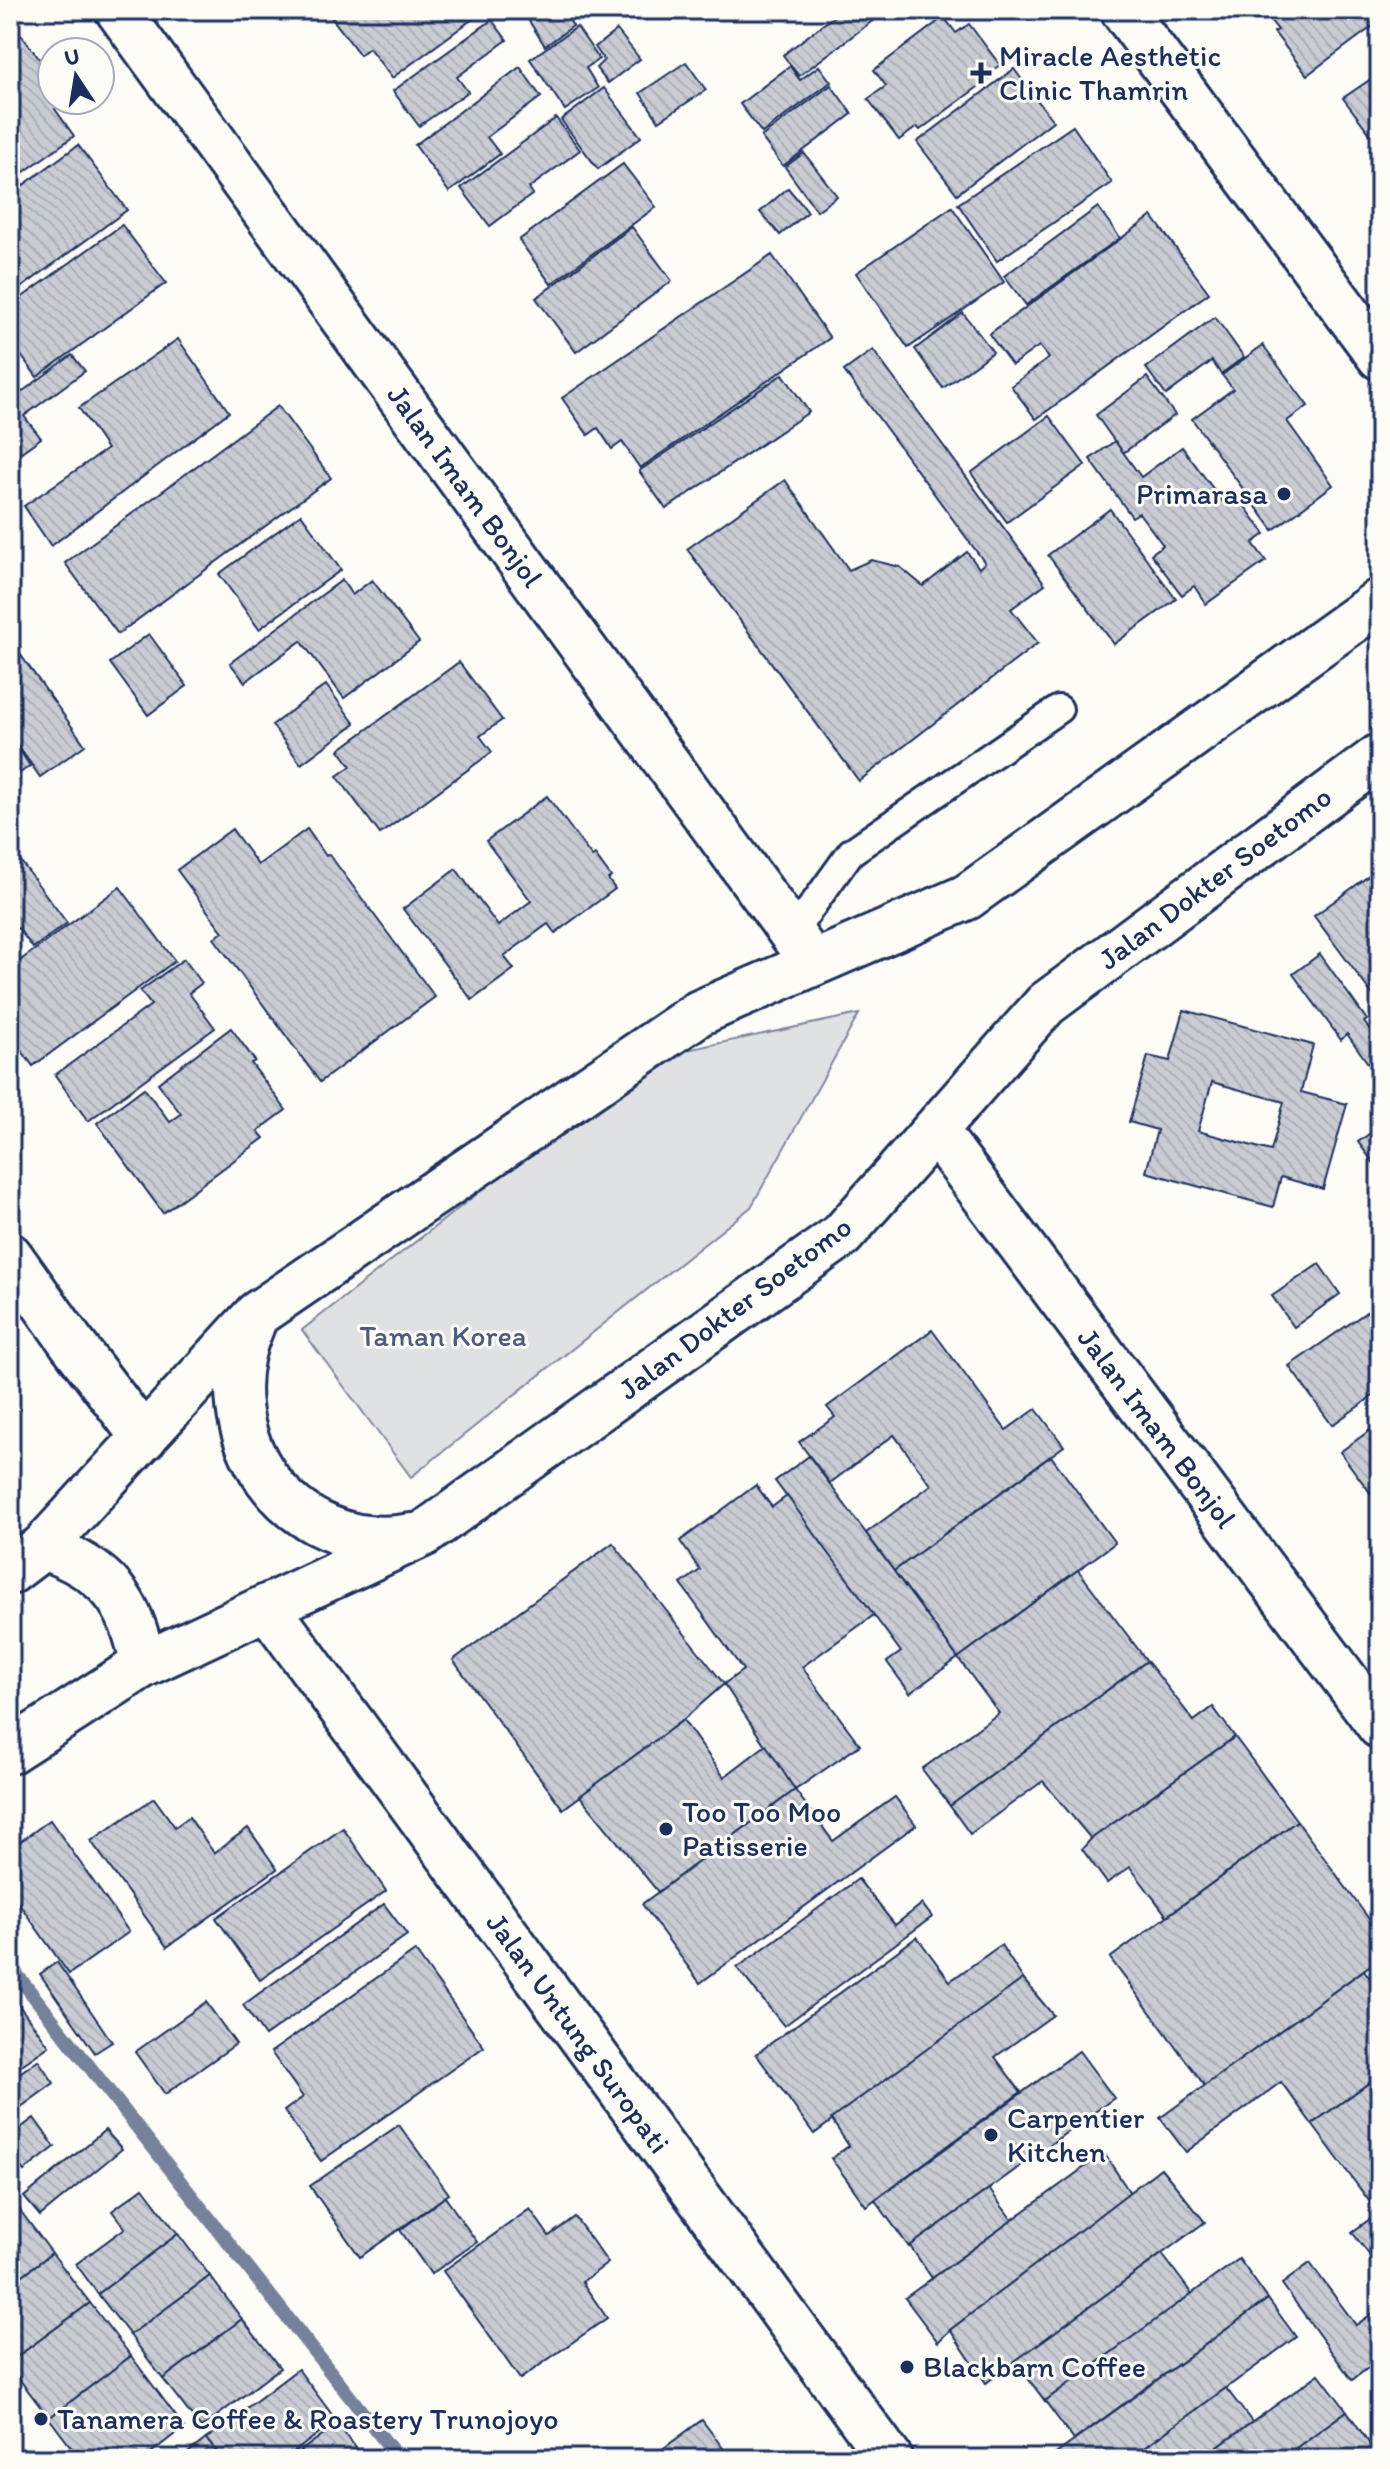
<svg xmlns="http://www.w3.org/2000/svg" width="1390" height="2469" font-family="Itim,sans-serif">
<defs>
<pattern id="building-back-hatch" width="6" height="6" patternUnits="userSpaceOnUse" patternTransform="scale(2)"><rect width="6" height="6" fill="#c9ccd3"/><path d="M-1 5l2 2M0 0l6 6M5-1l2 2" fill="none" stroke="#acb0b8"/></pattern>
</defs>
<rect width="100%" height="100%" fill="#fdfcf7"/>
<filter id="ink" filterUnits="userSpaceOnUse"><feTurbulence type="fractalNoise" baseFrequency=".0125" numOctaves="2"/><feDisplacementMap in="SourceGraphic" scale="16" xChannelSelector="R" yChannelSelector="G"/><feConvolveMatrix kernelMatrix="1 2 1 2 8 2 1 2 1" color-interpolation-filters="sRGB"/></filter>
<g filter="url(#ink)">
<polygon fill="#e0e1e3" stroke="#7e88a0" stroke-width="2" points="859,1014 751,1207 411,1477 302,1330 653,1057"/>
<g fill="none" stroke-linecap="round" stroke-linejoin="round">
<polyline stroke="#76819c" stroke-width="14" points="10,1966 399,2459"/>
</g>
<g fill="url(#building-back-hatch)" stroke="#1b2f5e" stroke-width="2" fill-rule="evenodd">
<polygon points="332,10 474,10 478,15 392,78 369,48 360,55 328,13"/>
<polygon points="522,10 562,10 573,26 545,46"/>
<polygon points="842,10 887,10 799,76 783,55"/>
<polygon points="1262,10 1380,10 1380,21 1307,75 1274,32 1278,30"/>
<polygon points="944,17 956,33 969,24 1000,65 987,74 990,78 920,130 917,127 899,140 868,99 886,86 874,70"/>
<polygon points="492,20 507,40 457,77 468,92 419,126 393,91"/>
<polygon points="14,25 52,76 52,100 67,100 55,109 74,136 10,182 10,28"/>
<polygon points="577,27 599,59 586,68 598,88 565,110 530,59"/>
<polygon points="617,30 640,59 608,83 596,68 604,60 595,47"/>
<polygon points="686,62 706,90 659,121 640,93"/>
<polygon points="790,66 800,80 819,66 831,82 762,133 740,104"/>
<polygon points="520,67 541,97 487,137 500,154 449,192 415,145"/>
<polygon points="1014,69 1053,121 957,194 917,142"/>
<polygon points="1380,73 1380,147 1343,98"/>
<polygon points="831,85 852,114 783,166 761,137"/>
<polygon points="604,88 641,137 598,169 561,120"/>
<polygon points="556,118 580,150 529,188 533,194 490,226 461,188"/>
<polygon points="1073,126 1112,183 997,261 958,204"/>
<polygon points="78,145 127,210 10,296 10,195"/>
<polygon points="804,153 837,196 817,211 785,167"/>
<polygon points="623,164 656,207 551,284 519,240"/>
<polygon points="788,188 808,212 780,235 760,212"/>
<polygon points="952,207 1004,282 908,348 856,273"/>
<polygon points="1098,207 1120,238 1026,305 1004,276"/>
<polygon points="1152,216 1209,293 1036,419 1011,386 1049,358 1039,346 1012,365 989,334"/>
<polygon points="122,225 166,283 37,377 12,343 10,345 10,306"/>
<polygon points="632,227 672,281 576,352 536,298"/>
<polygon points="772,255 830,338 640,468 622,442 612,449 598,428 588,435 562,398"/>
<polygon points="963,313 993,352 943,388 915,349"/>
<polygon points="1215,317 1244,357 1221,374 1212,361 1166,395 1146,368"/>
<polygon points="178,339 229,412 51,546 24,506 107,449 79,408"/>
<polygon points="1263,345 1308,406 1287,421 1333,485 1273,530 1192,419 1233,389 1222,375"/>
<polygon points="873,350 1045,584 1011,609 1038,643 859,781 687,549 785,480 849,570 871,560 900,567 923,586 967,552 979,568 985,563 844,371"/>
<polygon points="72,355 85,371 24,416 41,438 10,460 10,397 12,399"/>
<polygon points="783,374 809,412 666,509 639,471"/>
<polygon points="1147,377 1175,415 1123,453 1096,415"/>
<polygon points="278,406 331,478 118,634 65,563"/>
<polygon points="1049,416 1085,465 1007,522 971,473"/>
<polygon points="1115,441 1141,477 1182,447 1223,502 1235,493 1265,534 1253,543 1266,561 1206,604 1194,586 1182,595 1151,554 1163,545 1139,513 1132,517 1090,459"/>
<polygon points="1110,509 1176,599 1114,644 1048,555"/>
<polygon points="301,514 341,570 259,629 219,574"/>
<polygon points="342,580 352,595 372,580 419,642 344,698 301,641 245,682 230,663"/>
<polygon points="149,634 187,686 148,715 110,663"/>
<polygon points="10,640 85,745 40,777 10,734"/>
<polygon points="459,662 502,720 480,736 492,752 380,834 337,776 351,766 339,750"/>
<polygon points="326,685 355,724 301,764 272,725"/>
<polygon points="10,735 30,766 10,780"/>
<polygon points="547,796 592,857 595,855 611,877 608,879 615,889 555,933 548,924 504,956 514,969 472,1000 403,909 456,869 498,926 531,901 486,841"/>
<polygon points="232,829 258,865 307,829 326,856 329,854 435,997 320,1082 214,938 223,932 177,870"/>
<polygon points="19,859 67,923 33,948 18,928 10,933 10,866"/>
<polygon points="1370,875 1380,889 1380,1005 1314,916"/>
<polygon points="120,887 175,961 33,1066 10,1035 10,968"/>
<polygon points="1320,954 1367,1020 1364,1022 1380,1043 1380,1080 1347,1034 1341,1040 1293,974"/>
<polygon points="184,959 202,983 189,993 215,1028 88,1121 55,1075 151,1005 140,991"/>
<path d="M 1184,1010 L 1313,1045 L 1301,1092 L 1347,1104 L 1323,1189 L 1281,1177 L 1273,1207 L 1146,1172 L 1157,1130 L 1129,1122 L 1148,1056 L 1170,1061 ZM 1212,1082 L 1284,1102 L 1271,1151 L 1198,1131 Z"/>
<polygon points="231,1028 255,1061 251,1063 286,1110 258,1131 264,1138 163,1213 97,1123 144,1088 170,1122 181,1114 158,1083"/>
<polygon points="1380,1126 1380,1172 1358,1142"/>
<polygon points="1319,1264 1340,1294 1294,1327 1272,1296"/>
<polygon points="1378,1304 1380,1307 1380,1391 1332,1425 1289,1366"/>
<polygon points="932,1330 1006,1430 1036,1409 1064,1446 894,1571 866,1533 931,1485 894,1435 830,1483 799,1442 835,1417 827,1407"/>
<polygon points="1380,1423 1380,1506 1340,1452"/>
<polygon points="809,1456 958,1658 910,1693 887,1662 901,1652 775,1481"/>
<polygon points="1051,1456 1115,1543 958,1658 894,1571"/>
<polygon points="756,1485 772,1507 787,1496 874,1615 802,1667 860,1745 795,1790 724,1684 743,1670 681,1584 700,1570 680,1541"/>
<polygon points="613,1543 724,1684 683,1720 563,1809 453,1660"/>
<polygon points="1078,1570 1147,1661 950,1806 922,1769 999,1713 958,1658"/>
<polygon points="1147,1661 1194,1721 1213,1707 1235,1737 1091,1839 1043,1781 970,1834 950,1806"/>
<polygon points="683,1720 724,1777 766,1745 795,1790 658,1892 580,1796"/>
<polygon points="1235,1737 1297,1821 1167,1916 1130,1867 1107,1883 1082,1849 1091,1839"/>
<polygon points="795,1790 833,1841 895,1797 916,1825 700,1983 642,1904"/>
<polygon points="154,1798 175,1827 189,1817 214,1853 248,1828 277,1869 167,1947 91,1841"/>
<polygon points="50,1820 129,1932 69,1974 10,1891 10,1849"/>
<polygon points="1297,1821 1380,1934 1380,1958 1205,2086 1110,1958"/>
<polygon points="343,1828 386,1891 260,1980 216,1918"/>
<polygon points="858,1879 895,1925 922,1904 932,1917 784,2026 737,1968"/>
<polygon points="384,1904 407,1935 265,2036 243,2005"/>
<polygon points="917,1937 950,1981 1001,1945 1023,1979 814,2134 756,2054"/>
<polygon points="415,1951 484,2047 321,2161 284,2111 303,2097 271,2052"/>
<polygon points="57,1962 112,2042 95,2053 40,1974"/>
<polygon points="1364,1970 1380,1992 1380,2075 1312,2124 1281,2082 1186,2152 1160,2118"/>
<polygon points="1023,1979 1053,2015 995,2057 1021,2092 866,2206 831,2158 849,2146 831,2119"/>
<polygon points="15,2000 49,2046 16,2069 10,2061 10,2004"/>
<polygon points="206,2002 236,2044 165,2094 135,2052"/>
<polygon points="1079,2051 1114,2098 909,2247 875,2200"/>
<polygon points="38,2060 54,2083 10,2115 10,2080"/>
<polygon points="1380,2075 1380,2212 1378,2213 1312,2124"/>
<polygon points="34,2118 55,2147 24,2171 10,2152 10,2136"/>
<polygon points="399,2125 449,2194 360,2257 310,2186"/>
<polygon points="105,2130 122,2149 40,2216 24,2197"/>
<polygon points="1104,2153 1130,2193 950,2330 938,2342 905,2298"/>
<polygon points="1161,2168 1205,2222 986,2383 950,2330"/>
<polygon points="143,2188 178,2234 98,2294 76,2264 125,2228 112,2211"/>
<polygon points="989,2189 1012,2220 932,2278 910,2246"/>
<polygon points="10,2197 52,2253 10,2285"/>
<polygon points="445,2197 477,2242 431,2274 400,2230"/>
<polygon points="530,2209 549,2236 575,2217 608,2263 582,2282 607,2318 520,2379 443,2271"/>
<polygon points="1380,2212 1380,2269 1352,2232"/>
<polygon points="178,2234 210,2276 130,2335 98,2294"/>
<polygon points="52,2253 90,2303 10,2362 10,2285"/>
<polygon points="1162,2254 1192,2294 1045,2401 1015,2361"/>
<polygon points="1239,2259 1268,2299 1074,2440 1045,2401"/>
<polygon points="1310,2263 1356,2325 1380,2308 1380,2359 1352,2380 1282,2284"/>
<polygon points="210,2276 242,2319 163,2379 130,2335"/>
<polygon points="1268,2299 1296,2337 1129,2459 1049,2459"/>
<polygon points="90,2303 131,2356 49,2418 10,2367 10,2362"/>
<polygon points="242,2319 280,2368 201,2428 163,2379"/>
<polygon points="131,2356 184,2427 143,2459 80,2459 49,2418"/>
<polygon points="298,2369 336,2420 285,2459 222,2459 206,2439"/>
<polygon points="1319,2374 1347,2411 1281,2459 1201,2459"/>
<polygon points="1226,2388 1252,2422 1201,2459 1129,2459"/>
<polygon points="1347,2411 1380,2459 1281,2459"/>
<polygon points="1380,2417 1380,2433 1372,2423"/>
<polygon points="702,2420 731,2459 649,2459"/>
<polygon points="337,2424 365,2459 290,2459"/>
<polygon points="206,2439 222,2459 180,2459"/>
</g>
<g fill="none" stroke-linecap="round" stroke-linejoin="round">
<defs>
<polyline id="lane" points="792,934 851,852 1059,709"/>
<g id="street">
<polyline points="1123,10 1380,357"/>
<polyline points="935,1130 1380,1726"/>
<polyline points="10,1256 71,1342 144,1438"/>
<polyline points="267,1607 890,2459"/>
</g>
<g id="secondary">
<polyline points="118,10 813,963"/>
<path d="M 252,1325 C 203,1433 290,1559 411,1536"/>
<path d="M 43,1547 C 106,1569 132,1600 143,1665"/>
<polyline points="10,1572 43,1547 257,1314 699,1013 967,897 1380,601"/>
<polyline points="10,1751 143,1665 425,1533 842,1235 1046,1004 1380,756"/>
</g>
</defs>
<use href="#lane" stroke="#1b2f5e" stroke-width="32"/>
<use href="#street" stroke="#1b2f5e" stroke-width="50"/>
<use href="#secondary" stroke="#1b2f5e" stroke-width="50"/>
<use href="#lane" stroke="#fdfcf7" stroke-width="26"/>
<use href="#street" stroke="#fdfcf7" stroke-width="44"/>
<use href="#secondary" stroke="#fdfcf7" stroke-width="44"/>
</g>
</g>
<g fill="#1b2f5e" stroke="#fdfcf7" stroke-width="3">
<path d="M977 61h8v8h8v8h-8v8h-8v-8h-8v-8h8z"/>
<circle cx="1284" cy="494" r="8"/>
<circle cx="666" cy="1829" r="8"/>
<circle cx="991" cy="2135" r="8"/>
<circle cx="907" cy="2367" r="8"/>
<circle cx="41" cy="2419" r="8"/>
</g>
<g text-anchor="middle" stroke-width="6" stroke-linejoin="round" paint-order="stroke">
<g font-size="30" fill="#1b2f5e" stroke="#fdfcf7" text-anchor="start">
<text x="999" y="66">Miracle Aesthetic<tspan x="999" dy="34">Clinic Thamrin</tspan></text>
<text x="1268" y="504" text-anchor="end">Primarasa</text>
<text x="682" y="1822">Too Too Moo<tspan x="682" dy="34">Patisserie</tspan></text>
<text x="1007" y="2128">Carpentier<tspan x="1007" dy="34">Kitchen</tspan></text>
<text x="923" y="2377">Blackbarn Coffee</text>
<text x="57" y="2429">Tanamera Coffee &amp; Roastery Trunojoyo</text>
</g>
<g font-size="30" fill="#1b2f5e" stroke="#fdfcf7">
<text transform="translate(465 486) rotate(54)" y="10">Jalan Imam Bonjol</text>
<text transform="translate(1215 878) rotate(-37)" y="10">Jalan Dokter Soetomo</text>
<text transform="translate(735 1308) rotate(-37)" y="10">Jalan Dokter Soetomo</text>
<text transform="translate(1157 1428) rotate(53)" y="10">Jalan Imam Bonjol</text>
<text transform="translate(578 2033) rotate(54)" y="10">Jalan Untung Suropati</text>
</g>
<g font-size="30" fill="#4c5c7f" stroke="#fdfcf7">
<text x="443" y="1346">Taman Korea</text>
</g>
</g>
<rect width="1390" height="2469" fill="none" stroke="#fdfcf7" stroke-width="40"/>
<rect x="20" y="20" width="1350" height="2429" fill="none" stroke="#1b2f5e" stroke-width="3" filter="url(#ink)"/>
<g transform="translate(76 76) rotate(348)"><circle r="38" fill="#fdfcf7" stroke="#a3aaba" stroke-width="2"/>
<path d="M0-6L14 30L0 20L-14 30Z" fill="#1b2f5e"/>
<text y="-12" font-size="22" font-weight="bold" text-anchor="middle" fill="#1b2f5e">U</text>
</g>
</svg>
